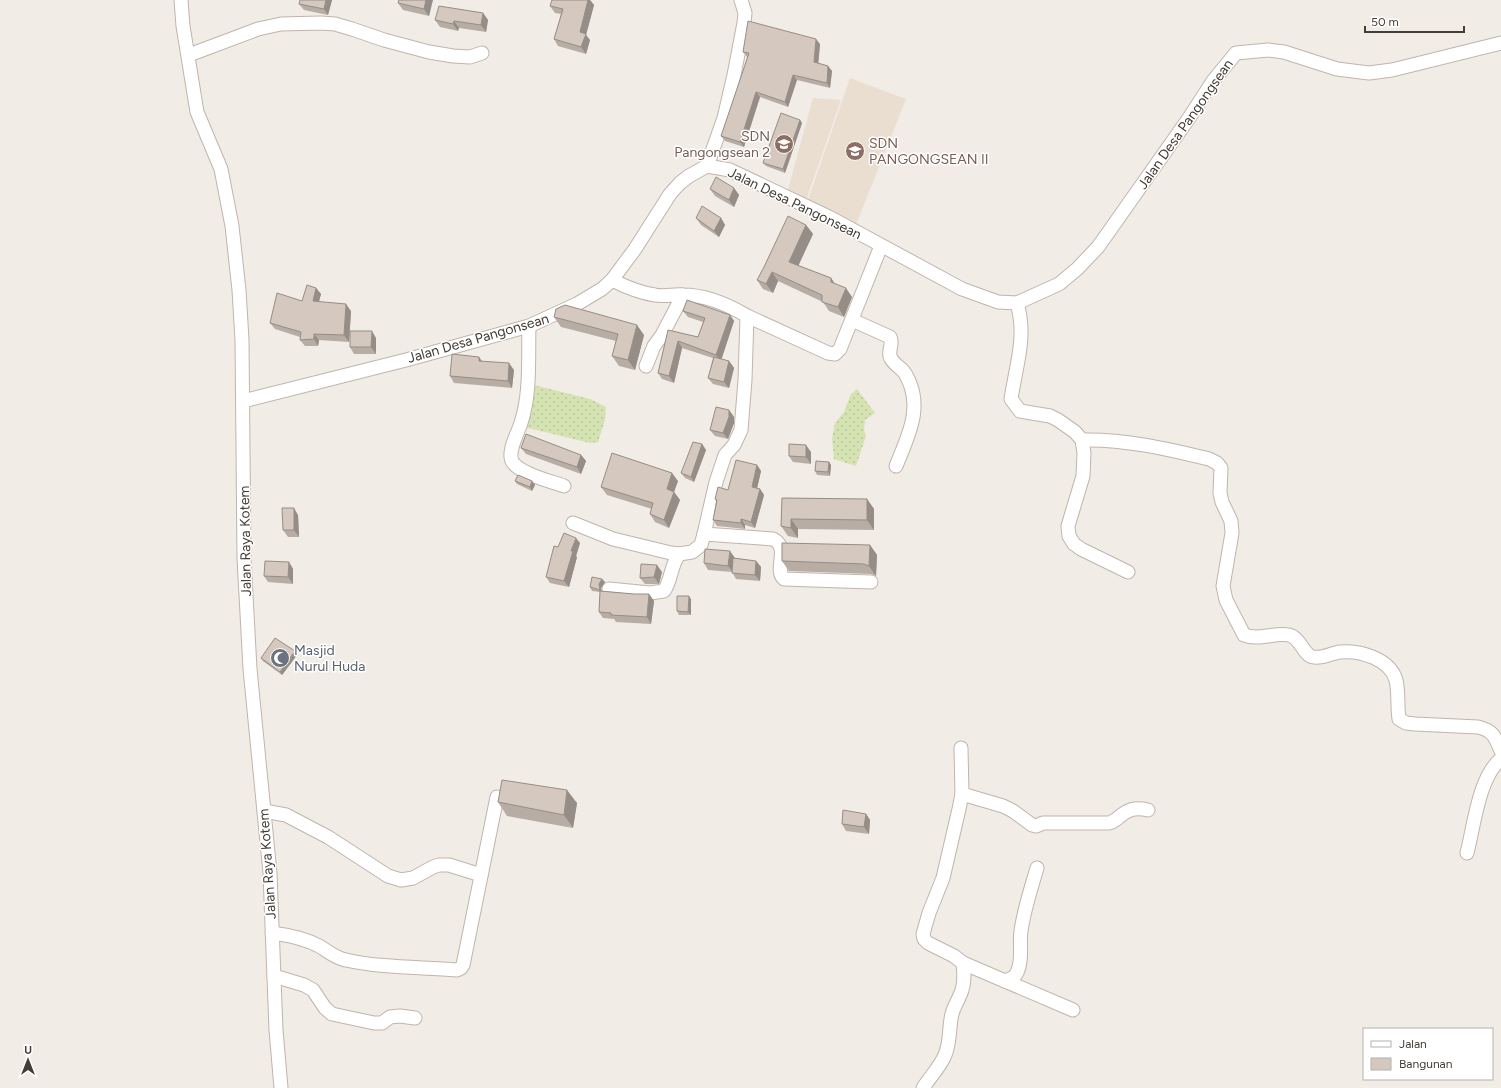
<svg xmlns="http://www.w3.org/2000/svg" width="1501" height="1088" font-family="Figtree,sans-serif">
<defs>
<pattern id="grass-dots" width="8" height="8" patternUnits="userSpaceOnUse"><rect width="8" height="8" fill="#d5e3b2"/><path d="M2 2h.1M6 6h.1" fill="none" stroke="#b8c49a" stroke-width="1.8" stroke-linecap="round"/></pattern>
</defs>
<rect width="100%" height="100%" fill="#f2ece6"/>
<g fill="#eaded1">
<polygon points="850,78 906,99 855,227 807,203"/>
<polygon points="813,98 841,100 805,203 787,193"/>
</g>
<g fill="url(#grass-dots)">
<polygon points="534,385 590,399 606,407 605,420 598,442 590,443 524,427"/>
<polygon points="857,389 875,413 865,420 864,430 866,436 856,466 834,459 832,438 835,423 844,412 851,394"/>
</g>
<g fill="none" stroke-linecap="round" stroke-linejoin="round">
<defs>
<g id="minor">
<polyline points="181,0 183,26 197,112 221,169 232,226 239,290 242,340 244,558 250,669 270,873 276,1030 281,1088"/>
<polyline points="189,55 258,29 281,24 321,23 335,24 352,29 384,40 429,52 453,56 470,57 482,53"/>
<polyline points="707,166 724,118 734,75 744,23 745,13 741,0"/>
<path d="M 1017,303 C 1027,337 1016,365 1011,399 L 1020,411 L 1050,416 L 1058,420 L 1075,432 L 1082,440 L 1084,453 L 1083,476 L 1068,526 L 1069,536 L 1074,544 L 1081,549 L 1128,572"/>
<polyline points="747,316 828,353 835,354 840,349 881,246"/>
<path d="M 852,320 L 890,337 C 894,345 886,353 892,360 C 896,366 903,369 906,375 C 924,407 908,436 896,466"/>
<path d="M 529,326 C 528,359 531,392 521,423 C 518,433 505,455 514,464 C 524,475 550,481 564,486"/>
<polyline points="646,366 654,346 662,335 683,295"/>
<polyline points="243,401 406,360 529,326 577,304 602,289 612,280 635,249 670,194 680,183 689,176 707,166 730,170 829,217 962,289 998,302 1017,303 1059,284 1077,269 1098,247 1189,118 1213,81 1236,53 1268,50 1284,52 1337,69 1369,73 1392,70 1501,43"/>
<path d="M 1082,440 C 1126,439 1167,449 1209,459 L 1217,463 L 1221,468 L 1220,493 L 1222,502 L 1231,521 L 1232,533 L 1223,586 L 1226,600 L 1244,635 C 1260,641 1274,632 1289,635 C 1301,638 1303,655 1313,657 C 1322,659 1332,653 1340,652 C 1360,650 1390,659 1396,680 C 1399,693 1397,706 1399,719 L 1406,723 L 1415,724 L 1478,727 C 1494,731 1495,737 1501,751"/>
<path d="M 573,523 L 613,539 L 671,553 L 679,554 L 692,552 L 701,545 L 704,534 L 716,482 L 725,455 L 734,445 L 741,430 L 745,380 L 747,316 C 727,304 706,295 683,295 C 674,294 665,297 655,295 C 640,293 626,287 612,280"/>
<path d="M 704,534 L 773,539 C 791,548 773,569 784,579 L 871,582"/>
<path d="M 609,589 L 650,593 L 664,591 C 672,579 670,567 679,554"/>
<path d="M 962,794 L 1003,806 L 1013,811 L 1032,825 L 1036,826 L 1043,823 L 1109,823 C 1113,822 1115,820 1118,818 C 1128,809 1135,807 1148,810"/>
<polyline points="264,811 286,815 305,825 328,837 388,876 401,880 413,878 433,867 439,865 449,865 481,875"/>
<path d="M 1467,853 C 1474,826 1479,776 1501,759"/>
<path d="M 272,933 C 288,935 304,938 319,946 C 328,951 335,958 346,960 C 381,968 421,967 457,970 L 461,968 L 463,965 L 497,797"/>
<path d="M 963,963 L 1005,981 C 1011,979 1016,977 1018,970 C 1023,958 1019,943 1021,931 C 1024,909 1031,889 1037,868"/>
<polyline points="274,976 304,985 313,990 325,1008 332,1014 374,1023 382,1023 390,1017 400,1016 415,1018"/>
<polyline points="1005,981 1073,1010"/>
<path d="M 923,1088 C 930,1077 940,1067 945,1055 C 950,1044 949,1031 951,1019 C 952,1008 959,1000 962,990 C 965,981 964,972 963,963 L 954,956 L 928,943 L 924,939 L 923,934 L 929,913 L 943,878 L 959,809 L 962,794 L 961,748"/>
</g>
</defs>
<use href="#minor" stroke="#bfb5ac" stroke-width="15"/>
<use href="#minor" stroke="#fff" stroke-width="13"/>
</g>
<g fill="#b7ada4">
<polygon points="332,0 328,15 304,10 299,4"/>
<polygon points="399,0 432,0 429,16 403,10 398,3"/>
<polygon points="552,0 590,0 594,5 586,35 590,40 586,54 558,46 554,39 561,14 555,13 550,6"/>
<polygon points="483,13 488,20 486,32 459,28 458,31 440,27 435,20"/>
<polygon points="820,44 818,63 828,66 832,71 830,88 797,80 788,107 760,97 744,147 725,141 721,136 748,57 747,57 743,52"/>
<polygon points="800,120 802,123 785,173 766,166 763,163"/>
<polygon points="734,188 739,195 734,207 715,196 710,189"/>
<polygon points="696,218 721,218 725,225 719,237 701,225"/>
<polygon points="806,225 813,234 798,265 831,278 835,284 852,297 844,317 829,311 823,302 778,281 773,293 763,289 757,280"/>
<polygon points="316,288 321,294 319,302 351,311 349,342 319,340 318,346 305,346 300,340 300,337 275,329 270,323 302,301"/>
<polygon points="683,311 730,315 734,321 721,359 729,361 734,368 729,388 713,384 708,378 713,358 682,348 674,383 662,379 658,373 668,330 698,337 703,322 688,317"/>
<polygon points="554,317 644,335 635,370 619,366 612,356 616,341 561,327"/>
<polygon points="376,338 376,354 354,354 350,347"/>
<polygon points="482,361 514,370 512,388 454,383 450,376"/>
<polygon points="729,410 734,417 734,423 728,439 715,436 710,430"/>
<polygon points="702,444 706,450 694,482 685,478 681,473"/>
<polygon points="521,448 581,455 586,461 581,474 526,454"/>
<polygon points="811,452 811,464 793,462 789,456"/>
<polygon points="829,462 831,465 830,476 817,475 815,471"/>
<polygon points="757,465 761,471 757,488 760,489 764,495 755,528 745,525 745,529 717,526 713,520 716,501 715,499 728,490"/>
<polygon points="515,481 532,481 535,485 532,491 517,484"/>
<polygon points="678,481 674,492 680,500 669,528 655,522 650,514 652,509 607,495 601,487"/>
<polygon points="782,498 867,499 874,509 874,530 798,529 798,538 788,536 781,526"/>
<polygon points="298,515 299,537 288,537 283,530"/>
<polygon points="580,543 576,556 577,557 569,587 550,583 546,577 558,547"/>
<polygon points="870,545 877,555 876,576 871,574 789,571 782,561"/>
<polygon points="735,558 756,561 761,567 760,581 736,579 732,572 708,570 704,563"/>
<polygon points="289,562 293,569 293,584 268,582 264,576"/>
<polygon points="662,572 659,584 645,584 640,578"/>
<polygon points="602,579 605,582 601,588 602,591 634,594 649,594 654,601 651,624 616,622 614,619 603,618 599,612 600,592 592,591 590,587"/>
<polygon points="691,599 691,615 679,615 677,611"/>
<polygon points="297,655 282,675 263,661 261,658"/>
<polygon points="498,802 577,803 573,828 507,816"/>
<polygon points="866,814 870,820 869,834 846,831 842,824"/>
</g>
<g fill="#958d86">
<polygon points="326,0 332,0 328,15 324,9"/>
<polygon points="426,0 433,0 429,16 424,9"/>
<polygon points="588,0 590,0 594,5 586,35 590,40 586,54 581,47 580,32"/>
<polygon points="483,13 488,20 486,32 481,25"/>
<polygon points="454,21 459,28 458,31 453,24"/>
<polygon points="816,39 820,44 818,67 814,62"/>
<polygon points="828,66 832,71 830,88 827,83"/>
<polygon points="793,75 797,80 788,107 785,102"/>
<polygon points="756,92 760,97 744,147 740,142"/>
<polygon points="800,120 802,123 785,173 783,169"/>
<polygon points="734,188 739,195 734,207 729,200"/>
<polygon points="721,218 725,225 719,237 714,231"/>
<polygon points="806,225 813,234 796,271 789,262"/>
<polygon points="772,272 778,281 773,293 766,284"/>
<polygon points="831,278 837,287 831,282"/>
<polygon points="316,288 321,294 317,308 313,301"/>
<polygon points="846,288 852,297 844,317 838,307"/>
<polygon points="346,304 351,311 349,342 344,335"/>
<polygon points="730,315 734,321 721,361 716,355"/>
<polygon points="637,325 644,335 635,370 628,360"/>
<polygon points="372,331 376,338 376,354 371,347"/>
<polygon points="314,334 319,340 318,346 314,339"/>
<polygon points="678,341 682,348 674,383 669,376"/>
<polygon points="479,357 484,364 479,361"/>
<polygon points="729,361 734,368 729,388 724,382"/>
<polygon points="509,363 514,370 512,388 508,381"/>
<polygon points="729,410 734,417 734,423 728,439 723,433"/>
<polygon points="702,444 706,450 694,482 691,477"/>
<polygon points="806,445 811,452 811,464 806,457"/>
<polygon points="581,455 586,461 581,474 577,467"/>
<polygon points="829,462 831,465 830,476 828,472"/>
<polygon points="757,465 761,471 756,493 752,487"/>
<polygon points="672,473 678,481 672,497 667,489"/>
<polygon points="532,481 535,485 532,491 530,487"/>
<polygon points="760,489 764,495 755,528 751,522"/>
<polygon points="674,492 680,500 669,528 664,520"/>
<polygon points="867,499 874,509 874,530 867,520"/>
<polygon points="294,508 298,515 299,537 294,530"/>
<polygon points="741,519 745,525 745,529 741,523"/>
<polygon points="791,519 798,529 798,538 791,528"/>
<polygon points="576,538 580,543 576,556 577,557 569,587 564,581 571,551"/>
<polygon points="870,545 877,555 876,576 869,566"/>
<polygon points="730,551 735,558 733,572 728,566"/>
<polygon points="756,561 761,567 760,581 755,575"/>
<polygon points="289,562 293,569 293,584 288,577"/>
<polygon points="657,565 662,572 659,584 654,577"/>
<polygon points="602,579 605,582 601,588 602,593 600,590 599,584"/>
<polygon points="649,594 654,601 651,624 647,617"/>
<polygon points="689,596 691,599 691,615 688,612"/>
<polygon points="295,651 297,655 282,675 280,672"/>
<polygon points="567,790 577,803 573,828 564,815"/>
<polygon points="866,814 870,820 869,834 864,827"/>
</g>
<g fill="#d5c9bf" stroke="#958d86">
<polygon points="300,0 326,0 324,9 299,4"/>
<polygon points="399,0 426,0 424,9 398,3"/>
<polygon points="552,0 588,0 580,32 586,34 581,47 554,39 563,9 550,6"/>
<polygon points="439,6 483,13 481,25 454,21 453,24 435,20"/>
<polygon points="748,21 816,39 814,62 828,66 827,83 793,75 785,102 756,92 740,142 721,136 749,53 743,52"/>
<polygon points="781,113 800,120 783,169 763,163"/>
<polygon points="716,177 734,188 729,200 710,189"/>
<polygon points="702,206 721,218 714,231 696,218"/>
<polygon points="788,216 806,225 789,262 831,278 831,282 846,288 838,307 822,302 822,295 772,272 766,284 757,280 764,267"/>
<polygon points="307,285 316,288 313,301 346,304 344,335 314,334 314,339 300,340 301,332 270,323 277,293 302,301"/>
<polygon points="687,300 730,315 716,355 678,341 669,376 658,373 668,330 698,337 705,318 683,311"/>
<polygon points="565,305 637,325 628,360 612,356 618,334 554,317 556,309"/>
<polygon points="350,331 372,331 371,347 350,347"/>
<polygon points="452,354 479,357 479,361 509,363 508,381 450,376"/>
<polygon points="714,357 729,361 724,382 708,378"/>
<polygon points="716,407 729,410 729,417 723,433 710,430"/>
<polygon points="526,434 581,455 577,467 521,448"/>
<polygon points="693,442 702,444 691,477 681,473"/>
<polygon points="789,444 806,445 806,457 789,456"/>
<polygon points="612,453 672,473 667,489 674,492 664,520 650,514 653,503 601,487"/>
<polygon points="736,460 757,465 752,487 760,489 751,522 741,519 741,523 713,520 717,500 715,499 718,487 728,490"/>
<polygon points="816,461 829,462 828,472 815,471"/>
<polygon points="518,475 532,481 530,487 515,481"/>
<polygon points="782,498 867,499 867,520 791,519 791,528 781,526"/>
<polygon points="282,508 294,508 294,530 283,530"/>
<polygon points="564,533 576,538 571,551 573,551 564,581 546,577 554,546 558,547"/>
<polygon points="782,543 870,545 869,566 864,564 782,561"/>
<polygon points="705,549 730,551 728,566 704,563"/>
<polygon points="733,558 756,561 755,575 732,573"/>
<polygon points="265,561 289,562 288,577 264,576"/>
<polygon points="641,564 657,565 654,577 640,578"/>
<polygon points="592,577 602,579 599,584 600,590 590,587"/>
<polygon points="600,591 634,594 649,594 647,617 611,615 611,613 599,612"/>
<polygon points="677,596 689,596 688,612 677,611"/>
<polygon points="275,638 295,651 280,672 261,658"/>
<polygon points="502,780 567,790 564,815 498,802"/>
<polygon points="843,810 866,814 864,827 842,824"/>
</g>
<defs>
<symbol id="school-disc" viewBox="-11 -11 22 22"><circle r="9.5" fill="#8d6e63" stroke="#fff"/><path d="M0-5L7-2L0 1L-7-2ZM-4 1L0 2.5L4 1V4Q0 6-4 4Z" fill="#fff"/></symbol>
<symbol id="mosque-disc" viewBox="-11 -11 22 22"><circle r="9.5" fill="#6b7280" stroke="#fff"/><path d="M3.5-4.9A6 6 0 1 0 3.5 4.9A5 5 0 1 1 3.5-4.9Z" fill="#fff"/></symbol>
</defs>
<g fill-rule="evenodd">
<use href="#school-disc" x="773" y="133" width="22" height="22"/>
<use href="#school-disc" x="844" y="140" width="22" height="22"/>
<use href="#mosque-disc" x="269" y="647" width="22" height="22"/>
</g>
<g text-anchor="middle" stroke-width="3" stroke-linejoin="round" paint-order="stroke">
<g font-size="14" fill="#443c36" stroke="#fff">
<text transform="translate(1185 124) rotate(-55)" y="5">Jalan Desa Pangongsean</text>
<text transform="translate(795 203) rotate(26)" y="5">Jalan Desa Pangonsean</text>
<text transform="translate(478 338) rotate(-16)" y="5">Jalan Desa Pangonsean</text>
<text transform="translate(245 541) rotate(-91)" y="5">Jalan Raya Kotem</text>
<text transform="translate(267 864) rotate(-94)" y="5">Jalan Raya Kotem</text>
</g>
<g font-size="14" fill="#785e54" stroke="#fff" text-anchor="end">
<text x="770" y="141">SDN<tspan x="770" dy="16">Pangongsean 2</tspan></text>
<text x="869" y="148" text-anchor="start">SDN<tspan x="869" dy="16">PANGONGSEAN II</tspan></text>
</g>
<g font-size="14" fill="#5b616d" stroke="#fff" text-anchor="start">
<text x="294" y="655">Masjid<tspan x="294" dy="16">Nurul Huda</tspan></text>
</g>
</g>
<rect x="1363" y="1028" width="130" height="52" fill="#ffffff" stroke="#b4b1af"/>
<rect x="1371" y="1041" width="20" height="6" fill="#ffffff" stroke="#b4b1af"/>
<text x="1399" y="1048" font-size="12" fill="#443c36">Jalan</text>
<rect x="1371" y="1058" width="20" height="12" fill="#d5c9bf" stroke="#b4b1af"/>
<text x="1399" y="1068" font-size="12" fill="#443c36">Bangunan</text>
<g transform="translate(28 1060)" stroke="#ffffff" stroke-width="3" paint-order="stroke">
<path d="M0-3L7 15L0 10L-7 15Z" fill="#443c36"/>
<text y="-6" font-size="11" font-weight="bold" text-anchor="middle" fill="#443c36">U</text>
</g>
<path d="M1365 26v6h99v-6" fill="none" stroke="#443c36" stroke-width="2"/>
<text x="1371" y="26" font-size="12" fill="#443c36" stroke="#ffffff" stroke-width="3" paint-order="stroke">50 m</text>
</svg>
